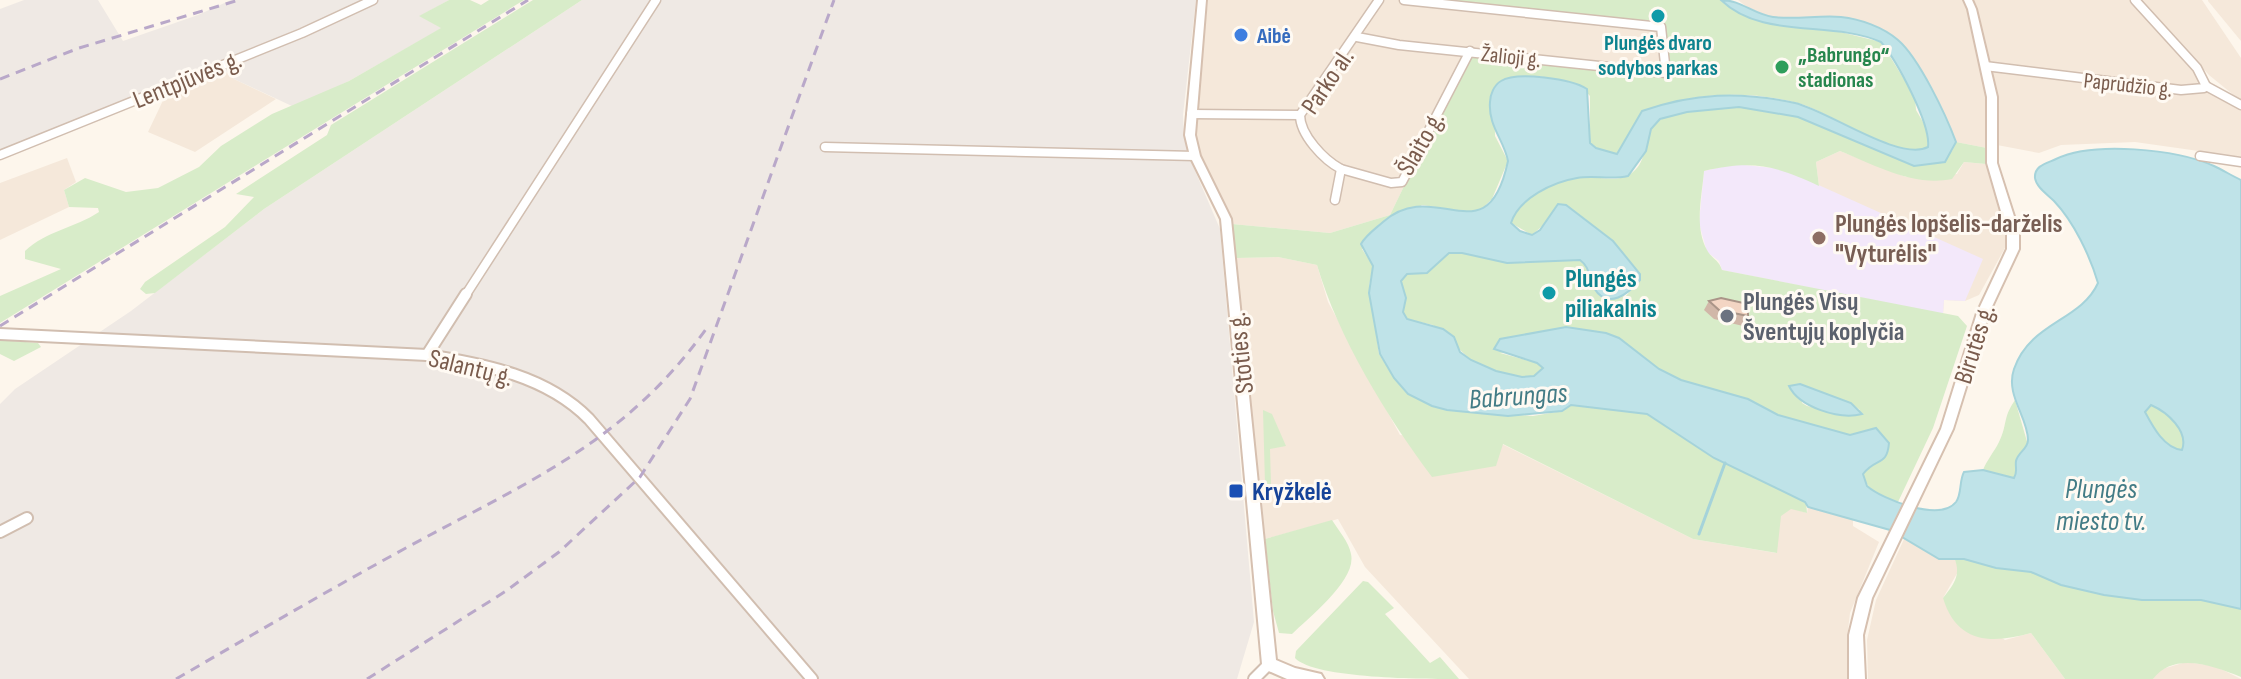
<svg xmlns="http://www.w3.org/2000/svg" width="2241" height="679" font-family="'Sofia Sans Condensed',sans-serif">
<rect width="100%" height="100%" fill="#fdf6ec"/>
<g fill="#f5e8da">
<polygon points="1208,0 1434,0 1664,26 1667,75 1470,52 1390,215 1330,233 1232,224 1198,156 1194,135"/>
<polygon points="1738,0 1962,0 1966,7 1987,97 1987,148 1956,142 1947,120 1913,60 1899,40 1881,29 1839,17 1821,19 1771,17 1747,7"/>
<polygon points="1973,0 2133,0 2195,73 2199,84 2241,107 2241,157 2135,142 2061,145 2039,153 1997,145 1999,104"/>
<polygon points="2138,0 2202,0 2241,58 2241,101 2209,75"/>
<polygon points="2208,0 2241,0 2241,41 2208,1"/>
<polygon points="223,68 234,79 276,99 195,152 148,132 168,90"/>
<polygon points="1840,151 1906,177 1957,174 1964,162 1986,164 2006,231 2006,246 1979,295 1965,301 1944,300 1943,314 1819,186 1816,162"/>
<polygon points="67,158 76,182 64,190 69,207 0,240 0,183"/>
<polygon points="1278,257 1317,265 1328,302 1400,435 1502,444 1693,539 1776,553 1780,516 1786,510 1791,508 1807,513 1808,507 1853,520 1853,526 1879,542 1850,613 1847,639 1850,679 1469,679 1365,567 1338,519 1265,539 1236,258"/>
<polygon points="1905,537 1939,559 1955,560 1959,570 1943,598 2005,640 2031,633 2065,679 1868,679 1867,640 1876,600"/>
<polygon points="2186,662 2215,666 2241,679 2153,679 2159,670"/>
</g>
<g fill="#efe9e4">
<polygon points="24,0 98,0 123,41 198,15 231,0 449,0 420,16 442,28 349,81 294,107 234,79 217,63 0,150 0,9"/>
<polygon points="582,0 1196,0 1183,115 1184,135 1193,166 1220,229 1254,622 1237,679 0,679 0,404 15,389 131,311 264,209"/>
</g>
<polygon fill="#f3e8fa" points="1735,164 1783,169 1983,259 1965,301 1944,300 1943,314 1722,270 1719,261 1707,252 1699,223 1704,171"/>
<g fill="#d8ecc9" fill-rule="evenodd">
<path d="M 449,0 L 470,0 L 481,5 L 489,0 L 524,0 L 0,323 L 0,296 L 61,269 L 25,259 L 25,251 C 46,231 75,228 99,212 L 98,208 L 69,207 L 64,190 L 85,178 L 126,192 L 158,188 L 199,167 L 221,146 L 272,114 L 349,81 L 441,28 L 419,16 Z"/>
<polygon points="533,0 582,0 264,209 155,293 146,294 140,289 145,282 225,227 254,197 236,194 327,135 331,125"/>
<path d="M 1434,0 L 1721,0 L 1726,5 L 1779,26 L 1824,28 L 1881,42 L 1915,97 L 1916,110 L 1927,129 L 1928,148 C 1900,161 1831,113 1801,104 C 1748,89 1693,93 1642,111 L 1618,154 L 1595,148 L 1590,143 L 1590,96 L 1580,85 C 1556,78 1513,68 1494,87 L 1495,136 L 1508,161 L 1492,199 L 1477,213 L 1422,205 L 1362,249 L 1373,266 L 1369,286 L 1379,354 L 1394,378 L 1409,394 L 1432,406 L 1447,410 L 1533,416 L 1562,411 L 1571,405 L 1647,414 L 1714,458 L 1806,502 L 1807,513 L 1791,509 L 1781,516 L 1777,553 L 1693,539 L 1503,444 L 1496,466 L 1432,477 C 1387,417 1338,337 1317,265 L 1278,257 L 1236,258 L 1232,224 L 1330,233 L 1390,215 L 1470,51 L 1666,74 L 1663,26 Z"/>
<path d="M 1739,107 L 1798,117 L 1914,166 L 1952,151 L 1956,142 L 1987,148 L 1986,164 L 1964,162 L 1952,179 C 1913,187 1875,165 1840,151 L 1816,162 L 1819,186 C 1775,165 1752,160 1704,171 C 1702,196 1694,227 1707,250 C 1711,258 1719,260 1722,270 L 1958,316 L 1967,326 L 1933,428 L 1898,502 C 1882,496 1867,492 1863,474 L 1876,461 L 1877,428 L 1850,435 L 1778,415 L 1748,399 L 1681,380 L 1659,369 L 1619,338 L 1500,353 L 1537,363 L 1543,368 L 1534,376 L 1522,377 L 1496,371 L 1471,360 L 1433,325 L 1407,319 L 1403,312 L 1406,299 L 1401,281 L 1407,274 L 1427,273 L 1449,253 L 1462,253 L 1507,263 L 1580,260 L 1589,270 L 1592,286 L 1625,297 L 1640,280 L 1640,274 L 1613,241 L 1566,205 L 1532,235 L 1511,223 C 1519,198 1555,180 1579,177 C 1596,175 1619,185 1633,172 C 1647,161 1644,141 1652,128 C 1663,108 1718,108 1739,107 ZM 1800,384 L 1851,403 L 1860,410 L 1849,415 L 1807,406 L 1802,403 Z"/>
<polygon points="0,340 38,343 41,347 14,361 0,354"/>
<path d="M 2015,400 L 2028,445 C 2012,459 2022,466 2014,479 L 1983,470 C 1987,460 1994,452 1999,442 C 2008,424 2002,419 2015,400 Z"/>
<path d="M 2151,405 C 2167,412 2189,431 2182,450 C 2164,448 2153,427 2145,412 Z"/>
<polygon points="1263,410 1272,414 1286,446 1270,449 1271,484 1265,484"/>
<path d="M 1332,520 C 1338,530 1349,542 1351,554 C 1357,580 1309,617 1292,634 L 1279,633 L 1273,611 L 1265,539 Z"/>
<path d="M 1964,559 L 1996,568 L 2031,572 L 2061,585 L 2104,595 L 2142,600 L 2201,600 L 2241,609 L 2241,677 C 2214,666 2174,651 2153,679 L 2065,679 L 2031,633 C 1992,644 1957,644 1943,598 C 1953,585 1961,576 1955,560 Z"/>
<path d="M 1363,581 L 1368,582 L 1394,608 L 1385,614 L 1430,663 L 1440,657 L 1459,679 C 1425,679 1315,679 1295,658 L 1296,651 Z"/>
</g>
<g fill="#bfe3e8" stroke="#a5d3da" stroke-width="2" fill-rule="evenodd">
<path d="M 1721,0 C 1741,0 1753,14 1773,17 C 1795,20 1819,15 1841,17 C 1860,19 1883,27 1898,40 C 1919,58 1946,115 1956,142 L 1945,162 L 1914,166 L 1798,117 L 1739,107 L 1687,112 L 1660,119 L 1651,129 L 1646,151 L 1628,176 C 1611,180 1594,175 1577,178 C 1553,182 1519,198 1511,223 L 1520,231 L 1532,235 L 1540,230 L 1558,204 L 1566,205 L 1613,241 L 1640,274 L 1640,280 C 1629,293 1608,311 1594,288 C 1588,278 1591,268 1580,260 L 1507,263 L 1462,253 L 1449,253 L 1427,273 L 1407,274 L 1401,281 L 1406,298 L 1403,312 L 1407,319 L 1443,329 L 1454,337 L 1460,352 L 1471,360 L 1496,371 L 1522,377 L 1534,376 L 1543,368 L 1537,363 L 1494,349 L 1500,339 L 1566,327 L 1606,333 L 1619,338 L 1659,369 L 1681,380 L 1748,399 L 1778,415 L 1850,435 L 1876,428 L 1889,443 C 1887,467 1876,457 1863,474 L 1867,486 C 1883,500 1940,522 1956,502 C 1962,494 1959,481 1964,472 L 1983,470 L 2014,478 C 2018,471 2015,468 2016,461 C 2018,452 2028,449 2028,440 C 2028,417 2005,395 2014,369 C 2030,322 2081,321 2098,283 C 2090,256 2074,222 2054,201 C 2048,195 2036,187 2035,178 C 2034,165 2048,163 2056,159 C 2093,141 2176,149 2214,166 C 2223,170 2232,176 2241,180 L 2241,609 L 2201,600 L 2142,600 L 2104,595 L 2061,585 L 2031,572 L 1996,568 L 1964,559 L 1939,559 L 1890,530 L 1808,507 L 1805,502 L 1714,458 L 1647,414 L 1571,405 L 1562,411 L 1508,416 L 1447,410 L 1432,406 L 1408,394 L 1394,378 L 1380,354 L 1369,293 L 1373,266 L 1361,244 C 1366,235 1375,229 1383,222 C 1436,175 1487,259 1508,161 C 1504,140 1488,126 1490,102 C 1490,95 1494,85 1501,81 C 1517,71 1572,79 1587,89 L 1590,143 L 1596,148 L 1617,154 L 1642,111 C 1694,93 1740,91 1795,103 C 1827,110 1899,162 1928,147 C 1931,124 1897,61 1881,42 C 1831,20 1762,40 1721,0 ZM 2151,405 C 2167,412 2189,431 2182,450 C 2164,448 2153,427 2145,412 Z"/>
<path d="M 1800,384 L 1851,403 L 1862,414 C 1839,420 1799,407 1789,386 Z"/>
</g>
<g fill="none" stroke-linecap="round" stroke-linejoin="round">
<polyline stroke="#a5d3da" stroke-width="3" points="1699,534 1725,463"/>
<defs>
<g id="street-far1">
<polyline points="1357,37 1399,45 1666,73 1661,27 1404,0"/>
<polyline points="1985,66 2181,90 2204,88 2206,86 2197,68 2135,0"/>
<polyline points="2206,86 2241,105"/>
<polyline points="1191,114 1300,115"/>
<polyline points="825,147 1195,156"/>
<polyline points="0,155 302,33 373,0"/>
<polyline points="2200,156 2241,162"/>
<polyline points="1341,169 1391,183 1402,182 1470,51"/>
<path d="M 1335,200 L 1341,169 C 1324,160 1300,135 1300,115 L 1379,0"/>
<polyline points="465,296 656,0"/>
</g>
<g id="street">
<path d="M 0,334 L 427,355 C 484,364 547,376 589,419 L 812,679"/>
<polyline points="427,355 466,294"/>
<polyline points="0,532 27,518"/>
<polyline points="1254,679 1269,664"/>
</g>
<g id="secondary">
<polygon points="1198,0 1206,0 1195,135 1200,156 1231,219 1276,660 1295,668 1321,674 1324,679 1287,679 1264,669 1262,664 1221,219 1190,156 1185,135"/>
<polygon points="1964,0 1972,0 1976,9 1997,97 1997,163 2019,232 2019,249 1989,313 1953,429 1872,598 1863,635 1865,679 1849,679 1849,635 1858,598 1941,429 1977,313 2007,249 2007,232 1987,163 1987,97 1968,9"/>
</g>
</defs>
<use href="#street-far1" stroke="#d1beb0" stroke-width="11"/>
<use href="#street" stroke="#d1beb0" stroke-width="14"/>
<use href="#secondary" stroke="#d6c0b0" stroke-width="4"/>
<use href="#street-far1" stroke="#fff" stroke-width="8"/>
<use href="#street" stroke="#fff" stroke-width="10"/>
<use href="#secondary" fill="#fff" fill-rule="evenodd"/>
<g stroke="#b9a8c9" stroke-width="3" stroke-dasharray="10 7" stroke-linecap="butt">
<polyline points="0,79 79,48 239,0"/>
<polyline points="0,326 528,0"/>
<path d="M 176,679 C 252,635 327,591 404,549 C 523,484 624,444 706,329"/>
<polyline points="367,679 506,591 559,552 640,477 690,399 834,0"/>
</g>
</g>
<polygon fill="#d1b7a8" points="1709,301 1748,316 1743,326 1714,319 1704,310"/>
<polygon fill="#f3d5c3" stroke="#aa9588" stroke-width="2" points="1721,298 1748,304 1748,316 1719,310 1709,301"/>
<g fill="#0f9aa8" stroke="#fffaf3" stroke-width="3">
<circle cx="1658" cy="16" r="8"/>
<circle cx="1549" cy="293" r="8"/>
</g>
<circle fill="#3f7fe0" stroke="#fffaf3" stroke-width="3" cx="1241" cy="35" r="8"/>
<circle fill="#2e9e5b" stroke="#fffaf3" stroke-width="3" cx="1782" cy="67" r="8"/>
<circle fill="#8d6e63" stroke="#fffaf3" stroke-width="3" cx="1819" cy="238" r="8"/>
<circle fill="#6b7280" stroke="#fffaf3" stroke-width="3" cx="1727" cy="316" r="8"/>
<rect fill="#1a4fb4" stroke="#fffaf3" stroke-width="3" x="1228" y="483" width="16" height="16" rx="4"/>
<g text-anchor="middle" stroke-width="6" stroke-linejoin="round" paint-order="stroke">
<g font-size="22" font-weight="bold" fill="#366cbe" stroke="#fffaf3" text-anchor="start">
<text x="1257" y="43">Aibė</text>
</g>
<g font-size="22" font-weight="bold" fill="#0d838f" stroke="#fffaf3">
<text x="1658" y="50">Plungės dvaro<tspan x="1658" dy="25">sodybos parkas</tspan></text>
</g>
<g font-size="22" font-weight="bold" fill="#27864d" stroke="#fffaf3" text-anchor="start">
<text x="1798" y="62">„Babrungo“<tspan x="1798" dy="25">stadionas</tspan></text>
</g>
<g font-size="22" fill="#7a5c4d" stroke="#fffaf3">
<text transform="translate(1511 56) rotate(6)" y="8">Žalioji g.</text>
<text transform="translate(2128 84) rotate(6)" y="8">Paprūdžio g.</text>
</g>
<g font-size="26" fill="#7a5c4d" stroke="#fffaf3">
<text transform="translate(187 79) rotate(-22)" y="9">Lentpjūvės g.</text>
<text transform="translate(1327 81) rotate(-56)" y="9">Parko al.</text>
<text transform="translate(1420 143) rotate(-60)" y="9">Šlaito g.</text>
<text transform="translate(1974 344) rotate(-72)" y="9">Birutės g.</text>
<text transform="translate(1240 353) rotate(-96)" y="9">Stoties g.</text>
<text transform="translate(471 367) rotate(14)" y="9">Salantų g.</text>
</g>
<g font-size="26" font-weight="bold" fill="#785e54" stroke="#fffaf3" text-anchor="start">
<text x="1835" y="232">Plungės lopšelis-darželis<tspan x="1835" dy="30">"Vyturėlis"</tspan></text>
</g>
<g font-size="26" font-weight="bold" fill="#0d838f" stroke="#fffaf3" text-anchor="start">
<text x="1565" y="287">Plungės<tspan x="1565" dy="30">piliakalnis</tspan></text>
</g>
<g font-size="26" font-weight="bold" fill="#5b616d" stroke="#fffaf3" text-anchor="start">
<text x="1743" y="310">Plungės Visų<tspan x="1743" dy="30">Šventųjų koplyčia</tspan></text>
</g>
<g font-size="26" font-weight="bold" fill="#164399" stroke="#fffaf3" text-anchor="start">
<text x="1252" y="500">Kryžkelė</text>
</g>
<g font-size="28" font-style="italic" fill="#437c86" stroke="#fffaf3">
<text transform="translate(1518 395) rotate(-4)" y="10">Babrungas</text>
<text x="2101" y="498">Plungės<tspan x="2101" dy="32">miesto tv.</tspan></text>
</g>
</g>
</svg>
